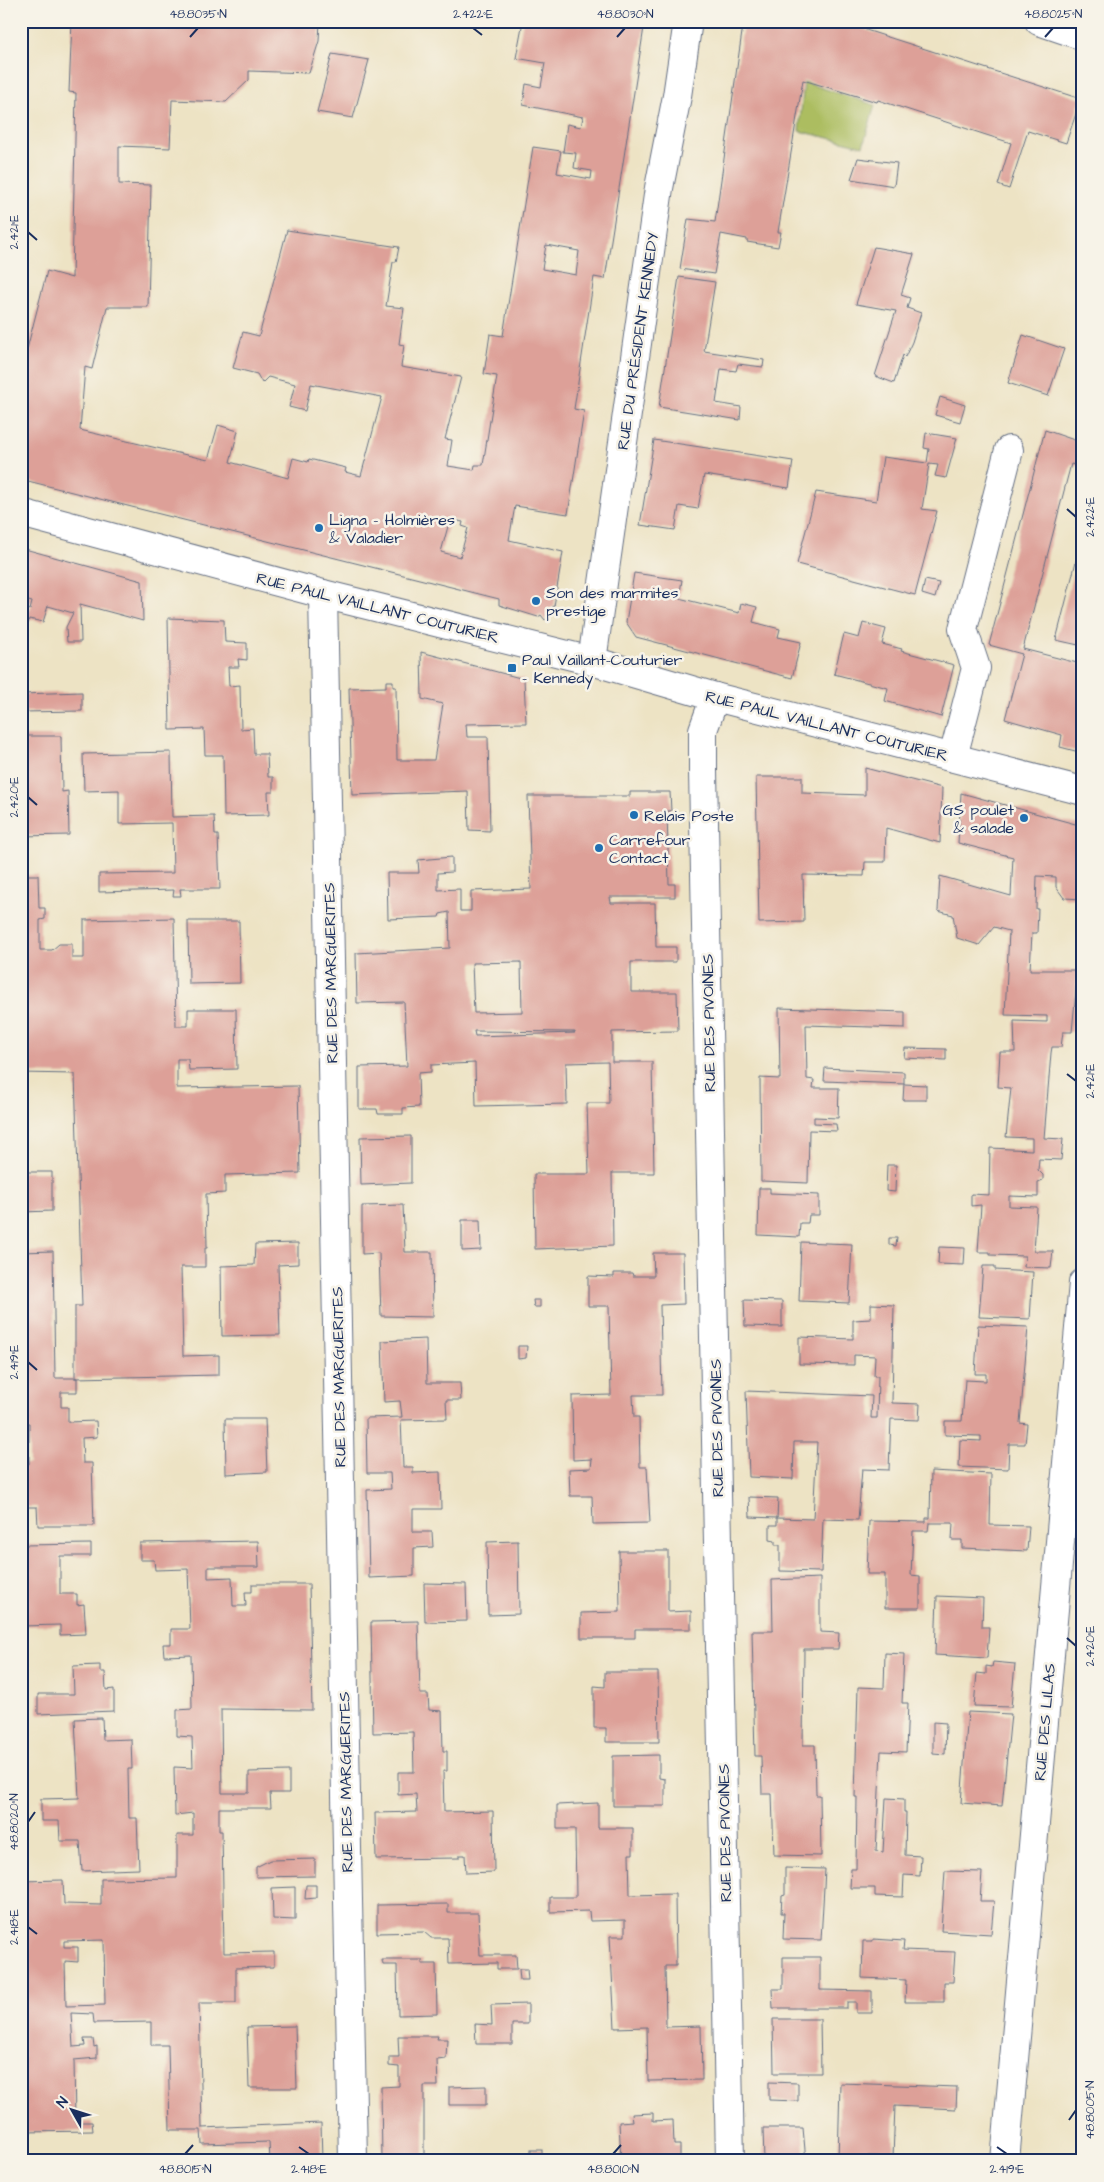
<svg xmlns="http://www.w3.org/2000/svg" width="1104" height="2182" font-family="'Architects Daughter',sans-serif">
<rect width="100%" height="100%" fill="#f7f3e8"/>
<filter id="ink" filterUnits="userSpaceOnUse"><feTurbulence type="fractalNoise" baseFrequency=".02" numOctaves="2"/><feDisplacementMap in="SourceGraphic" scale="10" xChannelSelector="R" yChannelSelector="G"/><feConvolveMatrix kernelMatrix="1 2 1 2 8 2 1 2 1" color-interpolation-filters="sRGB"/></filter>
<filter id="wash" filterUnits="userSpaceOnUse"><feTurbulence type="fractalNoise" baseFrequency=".0096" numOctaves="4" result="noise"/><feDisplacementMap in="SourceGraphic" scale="20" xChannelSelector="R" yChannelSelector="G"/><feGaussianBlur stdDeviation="1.12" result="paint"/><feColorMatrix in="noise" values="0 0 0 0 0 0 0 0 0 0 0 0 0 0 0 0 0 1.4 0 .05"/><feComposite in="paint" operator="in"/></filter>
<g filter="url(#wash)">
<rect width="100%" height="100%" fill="#ede3c4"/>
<polygon fill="#acbd60" stroke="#64765f" points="804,82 875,105 863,146 799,131"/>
<g id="blocks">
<g fill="#dda098" fill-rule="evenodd">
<path d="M 72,21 L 320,21 L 319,41 L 309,73 L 249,71 L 249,80 L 226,102 L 172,100 L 170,148 L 119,146 L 119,184 L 151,185 L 148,307 L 107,307 L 92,369 L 85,367 L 80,430 L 208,460 L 218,425 L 238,431 L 230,462 L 288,478 L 293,458 L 308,462 L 309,459 L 346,468 L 345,472 L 361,476 L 382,397 L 311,384 L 305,411 L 289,407 L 295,384 L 268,377 L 262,383 L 257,374 L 233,368 L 243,332 L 259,336 L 287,230 L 399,247 L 396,262 L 393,262 L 386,306 L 404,308 L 399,344 L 404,345 L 401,367 L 461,377 L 445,439 L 452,440 L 448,466 L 474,470 L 475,465 L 483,465 L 497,376 L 484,374 L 490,334 L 503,336 L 533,147 L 561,151 L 557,173 L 591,179 L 592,171 L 574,168 L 576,153 L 563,152 L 567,124 L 581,127 L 583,117 L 523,105 L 526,84 L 541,87 L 545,63 L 516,58 L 523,21 L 559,21 L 582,25 L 582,21 L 645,21 L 605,279 L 594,277 L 574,409 L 584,411 L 568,514 L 515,506 L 509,540 L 563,552 L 554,606 L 550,609 L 554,614 L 545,620 L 541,615 L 538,617 L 499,605 L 499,599 L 28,481 L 21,473 L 21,349 L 27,349 L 47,271 L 72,278 L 76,93 L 69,92 ZM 546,245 L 579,251 L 576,275 L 542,269 ZM 450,519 L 463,522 L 462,526 L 468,528 L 460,557 L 441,552 Z"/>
<polygon points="766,21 838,21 1081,99 1066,143 1028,131 1009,189 998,185 1011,143 878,100 877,102 803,80 778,232 781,232 778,247 747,242 747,239 721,234 714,274 680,269 688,219 715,222 743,25 764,28"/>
<polygon points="332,54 369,60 353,118 317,112"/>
<polygon points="858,158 897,163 894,186 851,179"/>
<polygon points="874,247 914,254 901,295 910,298 907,308 921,313 912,342 905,357 903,355 894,383 875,376 896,311 856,304"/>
<polygon points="679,277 715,282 704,351 764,360 763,367 738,364 736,371 721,369 716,403 741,407 740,420 659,407"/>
<polygon points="1023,335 1064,349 1048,396 1008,383"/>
<polygon points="940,397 965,405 960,422 935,415"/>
<polygon points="1045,430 1083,443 1083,467 1071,464 1023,649 1081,664 1083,660 1083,753 1060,747 1062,735 1005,719 1022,654 989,645"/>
<polygon points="926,433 957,438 946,478 935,476 938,465 929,464 922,509 937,511 915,595 797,564 816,492 876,501 883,457 927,463 929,449 924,448"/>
<polygon points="654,440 793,461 789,488 704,475 698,509 679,506 675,530 640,525"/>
<polygon points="1082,538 1083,538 1083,646 1056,640"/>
<polygon points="21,548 142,581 143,621 80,604 81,642 67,642 66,627 73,613 48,606 43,622 29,619 23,642 21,641 21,608 30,610 32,602 21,599"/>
<polygon points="634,573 682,580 679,598 739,613 741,603 757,607 753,622 780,629 778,637 801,642 792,678 636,637 626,622"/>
<polygon points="925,580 939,583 935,598 922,594"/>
<polygon points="168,618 224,620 225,642 247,643 247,660 238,659 239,667 228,667 229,686 240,685 241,729 253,728 254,754 267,754 268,777 273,777 273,792 268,792 269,815 224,816 223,755 205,755 204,729 170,730"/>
<polygon points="863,623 886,629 882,644 902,649 901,651 954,665 941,717 885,701 888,688 834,674 844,634 859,638"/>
<polygon points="421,652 524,679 526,723 466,724 467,737 488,737 490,831 469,830 468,791 352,795 349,688 386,687 386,681 393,681 393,687 396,687 397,760 434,760 443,704 422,699"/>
<polygon points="82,692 82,711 21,712 21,694"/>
<polygon points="21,736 61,736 62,792 68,791 69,835 21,836"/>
<polygon points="171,752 172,817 214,816 215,835 218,835 220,889 180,889 181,896 173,896 174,890 99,892 99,874 173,873 172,823 119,824 119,790 84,791 83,754"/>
<polygon points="865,768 942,788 940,843 886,828 885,862 865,862 864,876 803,875 804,922 759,923 756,777 802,777 802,793 865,795"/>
<path d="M 630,792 L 670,792 L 671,811 L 667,811 L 669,884 L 675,884 L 675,897 L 610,897 L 611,903 L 655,903 L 656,947 L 676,947 L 676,962 L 631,962 L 631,992 L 677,992 L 678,1031 L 612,1032 L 612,1062 L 652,1062 L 654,1173 L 612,1173 L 613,1246 L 535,1249 L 534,1174 L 589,1174 L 587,1103 L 609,1103 L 608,1062 L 566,1063 L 567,1104 L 476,1106 L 475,1063 L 431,1065 L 431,1072 L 418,1073 L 419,1107 L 403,1108 L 403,1114 L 378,1114 L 377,1109 L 359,1109 L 359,1067 L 407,1066 L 404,1002 L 357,1003 L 356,953 L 450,948 L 449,912 L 440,914 L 439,917 L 388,919 L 387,873 L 419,873 L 418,860 L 452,857 L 452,872 L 438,873 L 438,890 L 460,889 L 460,911 L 471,911 L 471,891 L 531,889 L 528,796 L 630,796 ZM 521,962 L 522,1012 L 474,1013 L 472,963 ZM 474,1031 L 575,1032 L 575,1033 L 475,1036 Z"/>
<polygon points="961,793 1079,825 1083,830 1083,899 1064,898 1056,887 1056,877 1037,876 1036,909 1038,909 1037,933 1032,933 1030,970 1078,970 1072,1032 1063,1032 1061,1047 1052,1047 1051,1053 1044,1138 1063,1139 1061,1160 1039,1159 1038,1170 1043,1175 1043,1180 1038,1182 1038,1197 1009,1196 1009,1206 1037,1207 1034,1251 1053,1251 1051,1268 1024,1267 1025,1256 990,1255 990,1252 978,1252 981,1205 971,1206 971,1194 989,1195 990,1148 1032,1150 1032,1138 1006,1137 1011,1088 998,1087 1000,1052 1015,1052 1014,1021 1047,1022 1047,1016 1005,1015 1009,931 994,927 979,945 957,938 953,915 938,911 940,876 1011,896 1013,857 958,843"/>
<polygon points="21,875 38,875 39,908 45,908 45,919 40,920 40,950 52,950 59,944 72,944 72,958 84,958 84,920 174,918 176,1026 188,1026 188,1009 236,1009 237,1069 189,1070 188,1059 177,1059 177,1088 298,1086 300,1173 225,1175 225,1193 206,1194 207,1248 205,1248 205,1267 181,1267 183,1356 219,1355 219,1375 75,1378 75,1306 82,1306 75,1074 21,1073"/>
<polygon points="188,921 239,921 240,983 189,984"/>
<polygon points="779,1008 905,1012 905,1028 806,1025 807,1079 814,1080 813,1088 839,1088 838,1118 814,1117 814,1123 836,1124 837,1131 809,1130 808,1183 761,1181 760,1078 780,1079"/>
<polygon points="905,1048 946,1049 946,1060 904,1058"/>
<polygon points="825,1068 904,1072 904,1084 824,1081"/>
<polygon points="904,1084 926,1085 926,1100 903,1100"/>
<polygon points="411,1136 411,1183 361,1185 360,1137"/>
<polygon points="887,1165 896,1165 895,1192 886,1191"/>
<polygon points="21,1172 52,1172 52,1211 21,1212"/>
<polygon points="759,1188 770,1188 770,1193 819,1195 819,1215 809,1215 808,1223 800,1223 799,1237 758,1235"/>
<polygon points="403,1205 405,1252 432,1252 433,1317 381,1316 379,1253 362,1254 362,1206"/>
<polygon points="462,1220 480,1220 481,1250 462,1251"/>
<polygon points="889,1238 897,1238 896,1246 889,1245"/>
<polygon points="801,1242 852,1244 849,1303 799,1301"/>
<polygon points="298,1243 298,1264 278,1265 280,1335 222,1336 221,1266 254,1265 255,1244"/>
<polygon points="939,1247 965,1248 964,1265 938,1264"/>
<polygon points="53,1251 55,1378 77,1378 77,1392 61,1392 61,1407 68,1407 68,1422 96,1421 97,1437 82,1438 83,1463 92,1463 94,1526 38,1526 37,1507 21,1507 21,1464 29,1464 29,1423 21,1423 21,1252"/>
<polygon points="653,1253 683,1253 684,1304 660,1305 662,1395 633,1395 634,1417 639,1417 640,1467 647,1467 650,1523 593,1524 592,1496 570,1496 569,1469 591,1468 592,1459 573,1460 572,1396 611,1395 609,1306 588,1306 588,1276 614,1277 614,1273 632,1273 633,1276 654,1276"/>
<polygon points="983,1266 995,1266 995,1270 1033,1272 1030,1319 979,1317"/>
<polygon points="533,1300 540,1300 540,1307 534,1307"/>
<polygon points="744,1300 782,1301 782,1327 745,1326"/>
<polygon points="871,1304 894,1305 892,1403 920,1404 919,1420 891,1419 889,1470 862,1469 858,1520 823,1519 821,1572 780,1571 780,1545 775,1545 775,1541 770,1540 770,1525 777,1525 777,1518 813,1519 817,1442 794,1442 793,1479 749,1477 746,1391 872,1396 871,1418 877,1418 878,1376 874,1376 875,1356 854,1355 854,1365 799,1364 799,1337 853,1339 853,1320 871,1319"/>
<polygon points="978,1325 1028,1327 1020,1423 1027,1424 1025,1444 1009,1444 1008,1469 959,1467 960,1440 981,1441 981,1436 945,1435 945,1421 962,1421 965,1380 986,1381 986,1374 975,1374"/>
<polygon points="426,1339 427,1383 460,1383 461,1400 446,1400 447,1419 401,1420 403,1467 413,1467 413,1473 440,1472 441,1509 413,1509 413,1532 432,1532 433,1547 414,1548 414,1576 369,1578 367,1490 391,1489 390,1473 367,1473 366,1418 402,1417 400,1401 384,1402 382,1341"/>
<polygon points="518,1346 527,1346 526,1358 518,1359"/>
<polygon points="225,1419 265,1419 267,1472 226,1474"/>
<polygon points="931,1471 991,1474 990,1525 1029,1526 1027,1551 962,1548 962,1540 952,1540 953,1523 929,1523 928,1531 913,1531 911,1575 920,1576 920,1608 885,1608 885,1574 867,1574 869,1521 926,1522 926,1518 930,1518"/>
<polygon points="749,1497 778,1498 777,1518 750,1517"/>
<path d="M 258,1541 L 259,1567 L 208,1567 L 208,1578 L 232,1577 L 233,1606 L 246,1606 L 245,1592 L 252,1592 L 252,1584 L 309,1584 L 312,1710 L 221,1709 L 222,1793 L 249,1793 L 249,1772 L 289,1771 L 289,1793 L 270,1793 L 271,1808 L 219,1808 L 219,1831 L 222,1831 L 224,1953 L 274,1952 L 274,1967 L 236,1968 L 236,2003 L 199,2003 L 202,2128 L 321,2123 L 322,2161 L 270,2161 L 269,2142 L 202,2144 L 201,2130 L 170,2130 L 168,2045 L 151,2045 L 151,2022 L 94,2023 L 93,2014 L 71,2013 L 73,2047 L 85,2046 L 84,2039 L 93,2039 L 94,2047 L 97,2046 L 97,2058 L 74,2060 L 75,2122 L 92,2122 L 93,2131 L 24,2132 L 21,1881 L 63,1880 L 64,1904 L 101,1905 L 101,1879 L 177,1878 L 177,1835 L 193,1835 L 193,1813 L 175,1815 L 174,1767 L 193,1768 L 192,1737 L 177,1736 L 177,1710 L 192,1709 L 191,1655 L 164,1656 L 163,1644 L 171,1644 L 171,1629 L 190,1629 L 188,1569 L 155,1570 L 154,1560 L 140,1560 L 140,1543 ZM 104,1940 L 105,2005 L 66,2006 L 65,1961 L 78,1962 L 78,1947 L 64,1947 L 64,1941 Z"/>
<polygon points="518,1541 519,1614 488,1615 487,1542"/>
<polygon points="91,1544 91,1556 60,1556 60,1594 77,1594 77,1605 84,1604 86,1634 60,1635 60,1625 21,1626 21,1545"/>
<polygon points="619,1551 668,1551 668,1612 691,1611 691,1629 635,1629 635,1638 581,1638 581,1613 620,1612"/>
<polygon points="820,1578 820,1632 839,1633 838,1649 804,1649 803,1745 815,1745 816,1795 820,1795 821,1856 774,1855 772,1794 762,1794 761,1756 755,1756 752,1631 773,1631 772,1580"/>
<polygon points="424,1583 466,1584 467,1621 425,1622"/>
<polygon points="937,1596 983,1598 982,1627 989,1627 987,1658 935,1655"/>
<polygon points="418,1621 420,1694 428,1694 429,1710 442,1711 443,1751 447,1751 447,1771 443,1771 444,1812 493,1811 494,1872 466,1873 465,1855 459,1855 459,1858 376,1859 375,1813 417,1812 416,1794 398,1795 398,1772 414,1772 413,1732 373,1733 371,1622"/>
<polygon points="885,1653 904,1654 902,1703 908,1703 906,1752 881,1751 876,1851 883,1852 886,1798 904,1799 904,1812 906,1812 905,1855 921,1856 920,1876 904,1875 903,1897 875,1896 875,1888 850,1888 851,1869 856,1869 857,1797 855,1797 858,1687 884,1688"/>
<polygon points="993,1662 1015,1664 1011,1707 974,1706 977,1673 986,1674 986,1666 992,1667"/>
<polygon points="100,1665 100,1672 105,1672 106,1690 114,1689 114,1711 38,1714 38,1694 74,1694 73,1666"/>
<polygon points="605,1672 658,1672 659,1742 606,1742 606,1728 594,1728 594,1686 605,1687"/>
<polygon points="968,1712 1011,1714 1002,1806 961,1803"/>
<polygon points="102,1718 103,1740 131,1739 132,1769 128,1769 129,1818 137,1818 139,1869 82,1871 80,1841 60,1841 59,1821 41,1821 41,1799 79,1798 75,1719"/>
<polygon points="933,1722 946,1723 945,1754 933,1753"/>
<polygon points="659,1755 659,1778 665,1779 665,1806 613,1806 613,1756"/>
<polygon points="598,1803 598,1828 633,1828 633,1854 629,1854 630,1895 675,1894 676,1966 665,1966 666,2027 701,2026 702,2080 648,2081 647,2027 615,2028 610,1936 625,1936 625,1920 590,1921 589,1911 550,1912 550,1897 576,1897 575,1829 557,1829 557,1805"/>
<polygon points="315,1859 315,1876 256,1877 256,1867 270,1860"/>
<polygon points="785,1868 825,1869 821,1940 783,1939 784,1913 781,1913 782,1896 785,1895"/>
<polygon points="945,1871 982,1872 980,1901 994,1901 991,1934 941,1931"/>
<polygon points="306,1885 316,1885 316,1898 305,1899"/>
<polygon points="295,1887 295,1920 273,1919 272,1888"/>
<polygon points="448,1904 448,1913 478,1913 480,1955 516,1955 517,1969 497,1969 497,1963 449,1964 448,1938 431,1938 424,1932 377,1933 377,1905"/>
<polygon points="873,1939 904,1941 903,1950 955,1952 953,1982 944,1982 944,2002 905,2002 906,1980 862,1978 863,1941 873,1941"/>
<polygon points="783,1957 820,1957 820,1990 872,1991 872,2013 856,2013 856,2002 847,2002 847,2008 773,2008 772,1989 783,1989"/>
<polygon points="382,1960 422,1960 422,1964 436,1964 437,2014 398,2015 397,1965 383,1965"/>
<polygon points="519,1969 527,1969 528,1980 520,1980"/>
<polygon points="528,2004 528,2024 512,2024 512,2044 476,2044 475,2024 492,2025 491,2005"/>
<polygon points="773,2019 820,2019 821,2073 774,2073"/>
<polygon points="295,2026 297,2088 249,2088 247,2027"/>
<polygon points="398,2036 438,2036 437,2039 447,2039 446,2059 437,2060 438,2086 424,2086 424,2161 382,2161 381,2087 399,2086 399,2067 389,2066 389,2057 399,2057"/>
<polygon points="769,2082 798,2083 798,2101 769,2100"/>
<polygon points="840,2083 957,2087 956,2109 895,2106 893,2157 868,2156 868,2161 838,2161"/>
<polygon points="486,2086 486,2105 449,2105 449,2087"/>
<polygon points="653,2113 653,2121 673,2120 674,2145 680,2145 680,2161 621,2161 619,2122 633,2121 632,2114"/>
<polygon points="763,2128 803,2128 806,2161 764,2161"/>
<rect x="531" y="2150" width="11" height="11"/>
</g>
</g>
</g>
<g filter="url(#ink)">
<use href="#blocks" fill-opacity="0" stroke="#646e82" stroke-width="1"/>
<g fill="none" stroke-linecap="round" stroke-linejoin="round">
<defs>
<g id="minor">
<polyline points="1039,21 1083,36"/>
<polyline points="21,513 323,594 592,661 715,697 1083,791"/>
<polyline points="323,594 353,2161"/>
<polyline points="592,661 659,188 677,96 688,21"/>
<polyline points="715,697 703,730 703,771 730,2161"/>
<polyline points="953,757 976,668 963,629 1009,450"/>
<polyline points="1005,2161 1083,1283"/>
</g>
</defs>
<use href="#minor" stroke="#646e82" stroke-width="30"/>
<use href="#minor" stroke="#fff" stroke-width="28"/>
</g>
</g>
<path fill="none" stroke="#1b2f5e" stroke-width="2" d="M 473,28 L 482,35M 190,37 L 198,28M 617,37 L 625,28M 1045,37 L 1053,28M 28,232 L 37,240M 1067,509 L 1076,517M 28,797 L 37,805M 1067,1074 L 1076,1081M 28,1362 L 37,1370M 1067,1638 L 1076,1646M 28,1822 L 35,1812M 28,1927 L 37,1934M 1069,2120 L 1076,2110M 299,2147 L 309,2154M 997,2147 L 1007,2154M 185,2154 L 193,2145M 613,2154 L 621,2145"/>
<g fill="#1f6fb2" stroke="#f7f3e8" stroke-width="2">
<circle cx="319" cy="528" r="5"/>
<circle cx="536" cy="601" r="5"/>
<rect x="507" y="663" width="10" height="10" rx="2.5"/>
<circle cx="634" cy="815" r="5"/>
<circle cx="1024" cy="818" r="5"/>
<circle cx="599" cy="848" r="5"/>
</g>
<g text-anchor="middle" stroke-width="5" stroke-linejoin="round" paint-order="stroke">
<g font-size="16" fill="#1b2f5e" stroke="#f7f3e8">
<text transform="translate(637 341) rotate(-82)" y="6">RUE DU PRÉSIDENT KENNEDY</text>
<text transform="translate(378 607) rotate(14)" y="6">RUE PAUL VAILLANT COUTURIER</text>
<text transform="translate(827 725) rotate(14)" y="6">RUE PAUL VAILLANT COUTURIER</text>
<text transform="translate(330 973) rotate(-91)" y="6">RUE DES MARGUERITES</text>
<text transform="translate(708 1023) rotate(-91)" y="6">RUE DES PIVOINES</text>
<text transform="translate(338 1377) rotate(-91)" y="6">RUE DES MARGUERITES</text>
<text transform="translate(716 1428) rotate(-91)" y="6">RUE DES PIVOINES</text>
<text transform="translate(1044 1722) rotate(-85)" y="6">RUE DES LILAS</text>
<text transform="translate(345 1782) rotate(-91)" y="6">RUE DES MARGUERITES</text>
<text transform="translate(724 1833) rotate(-91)" y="6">RUE DES PIVOINES</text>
</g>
<g font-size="16" fill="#1b2f5e" stroke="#f7f3e8" text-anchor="start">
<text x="329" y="525">Ligna - Holmières<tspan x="329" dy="18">&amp; Valadier</tspan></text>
<text x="546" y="598">Son des marmites<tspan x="546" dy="18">prestige</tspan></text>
<text x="522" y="665">Paul Vaillant-Couturier<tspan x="522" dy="18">- Kennedy</tspan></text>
<text x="1014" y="815" text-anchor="end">GS poulet<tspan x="1014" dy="18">&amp; salade</tspan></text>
<text x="644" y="821">Relais Poste</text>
<text x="609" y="845">Carrefour<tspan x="609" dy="18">Contact</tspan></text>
</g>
</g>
<rect width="1104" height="2182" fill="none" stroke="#f7f3e8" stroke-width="55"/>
<g transform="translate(72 2110) rotate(309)" stroke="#f7f3e8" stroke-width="4" paint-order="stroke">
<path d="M0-4L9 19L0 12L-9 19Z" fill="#1b2f5e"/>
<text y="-8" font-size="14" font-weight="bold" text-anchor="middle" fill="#1b2f5e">N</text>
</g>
<rect x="28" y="28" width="1048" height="2126" fill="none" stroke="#1b2f5e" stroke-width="2"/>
<g font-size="12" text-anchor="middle" fill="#1b2f5e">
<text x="198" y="18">48.8035°N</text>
<text x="473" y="18">2.422°E</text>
<text x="625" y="18">48.8030°N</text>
<text x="1053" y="18">48.8025°N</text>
<text transform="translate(14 232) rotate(-90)" y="4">2.421°E</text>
<text transform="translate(1090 517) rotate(-90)" y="4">2.422°E</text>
<text transform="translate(14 797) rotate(-90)" y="4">2.420°E</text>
<text transform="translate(1090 1081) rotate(-90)" y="4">2.421°E</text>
<text transform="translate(14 1362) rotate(-90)" y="4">2.419°E</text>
<text transform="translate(1090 1646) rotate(-90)" y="4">2.420°E</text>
<text transform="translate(14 1822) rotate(-90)" y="4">48.8020°N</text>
<text transform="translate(14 1927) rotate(-90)" y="4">2.418°E</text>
<text transform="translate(1090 2110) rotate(-90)" y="4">48.8005°N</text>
<text x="185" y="2173">48.8015°N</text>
<text x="309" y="2173">2.418°E</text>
<text x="613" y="2173">48.8010°N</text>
<text x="1007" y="2173">2.419°E</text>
</g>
</svg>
